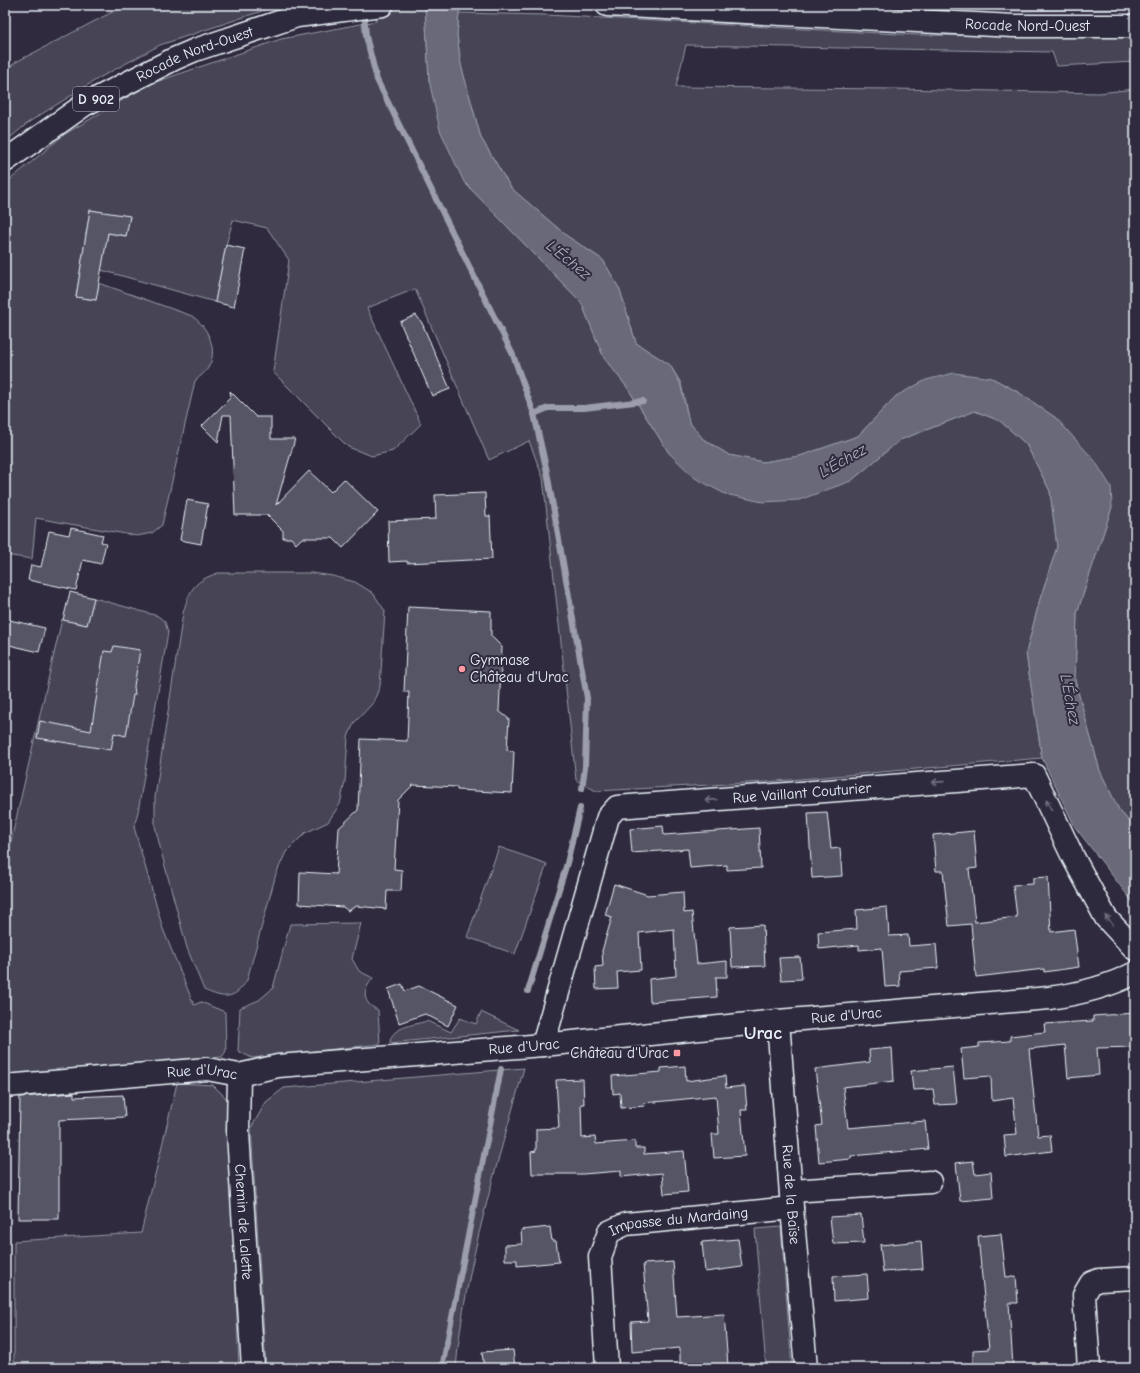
<svg xmlns="http://www.w3.org/2000/svg" width="1140" height="1373" font-family="'Comic Neue',sans-serif">
<rect width="100%" height="100%" fill="#2f2a3d"/>
<filter id="ink" filterUnits="userSpaceOnUse"><feTurbulence type="fractalNoise" baseFrequency=".025" numOctaves="2"/><feDisplacementMap in="SourceGraphic" scale="8" xChannelSelector="R" yChannelSelector="G"/><feConvolveMatrix kernelMatrix="1 2 1 2 8 2 1 2 1" color-interpolation-filters="sRGB"/></filter>
<g filter="url(#ink)">
<g fill="#464455" stroke="#979aa6">
<polygon points="120,5 280,5 160,45 99,78 29,122 5,142 5,71 16,62 120,8"/>
<path d="M 378,5 L 425,5 L 429,80 L 464,182 L 581,302 L 604,358 L 627,387 L 669,453 L 851,481 L 900,440 L 975,411 L 1000,421 L 1026,444 L 1050,491 L 1057,547 L 1040,599 L 1026,653 L 1042,758 L 766,782 L 596,791 L 576,780 L 543,478 L 529,441 L 489,460 L 415,289 L 367,308 L 421,424 L 393,451 L 372,456 L 348,447 L 273,372 L 289,260 L 267,228 L 233,220 L 226,245 L 215,302 L 101,270 L 108,233 L 126,236 L 130,217 L 90,210 L 76,297 L 96,300 L 99,283 L 192,316 C 208,327 219,350 208,368 C 205,373 199,377 195,381 L 162,525 L 152,533 L 137,536 L 36,518 L 32,559 L 5,555 L 5,184 L 65,134 L 150,84 L 281,39 L 376,21 Z"/>
<polygon points="908,5 1135,5 1135,9 1018,11"/>
<polygon points="459,13 546,15 917,35 1135,37 1135,62 1057,66 1052,52 686,45 676,87 894,89 1099,93 1135,89 1135,828 1119,810 1100,771 1075,681 1077,613 1112,507 1056,418 1018,392 992,378 896,396 858,436 800,456 763,462 729,455 703,439 689,422 681,383 670,365 636,343 620,290 603,260 567,236 511,188 481,138 461,65 457,35"/>
<path d="M 218,573 L 312,573 L 333,576 L 355,582 L 373,593 L 385,611 L 380,686 L 373,703 L 354,723 L 348,737 L 345,782 L 340,804 L 328,822 L 305,833 L 286,852 L 276,874 L 247,980 C 235,1000 224,999 204,990 L 187,948 L 162,855 L 155,826 L 155,797 L 183,613 C 190,589 194,581 218,573 Z"/>
<polygon points="94,598 158,616 165,622 168,632 138,812 134,827 163,929 194,1005 201,1002 225,1012 226,1051 222,1057 5,1077 5,867 62,619 87,625"/>
<polygon points="499,847 547,864 515,954 467,937"/>
<path d="M 361,923 L 352,959 L 359,971 L 373,978 C 362,991 362,1003 378,1010 L 380,1044 L 252,1058 L 238,1051 L 240,1008 L 259,1000 L 273,988 L 290,924 Z"/>
<path d="M 481,1012 L 519,1030 L 390,1043 C 390,1027 414,1025 427,1021 L 451,1032 L 460,1018 L 476,1024 Z"/>
<path d="M 524,1068 C 497,1166 465,1265 456,1368 L 266,1368 L 251,1128 L 266,1102 L 284,1088 Z"/>
<polygon points="177,1083 213,1085 228,1100 239,1368 14,1368 14,1241 141,1233"/>
<polygon points="781,1227 792,1368 766,1368 755,1229"/>
</g>
<polygon fill="#696978" stroke="#9c9fab" points="425,5 462,5 459,13 457,35 461,65 481,138 511,188 567,236 603,260 620,290 636,343 670,365 680,383 689,422 703,439 729,455 763,462 800,456 858,436 896,396 926,380 954,373 992,378 1018,392 1056,418 1095,461 1111,487 1112,507 1077,613 1075,681 1100,771 1119,810 1135,828 1135,905 1075,827 1042,758 1026,653 1040,599 1057,547 1050,491 1026,444 1000,421 975,411 900,440 851,481 799,500 763,502 725,494 695,478 669,453 627,387 604,358 581,302 464,182 440,130 429,80"/>
<g fill="none" stroke-linecap="round" stroke-linejoin="round">
<g stroke="#9c9fab" stroke-width="6">
<polyline points="364,11 366,36 377,80 513,355 534,414 547,472 587,698 585,767 582,789"/>
<polyline points="534,414 548,408 584,408 643,401"/>
<polyline points="528,991 567,863 580,808"/>
<polyline points="442,1368 501,1069"/>
</g>
</g>
<g fill="#575565" stroke="#e8f1f8">
<polygon points="90,210 130,216 126,236 108,233 96,300 76,297"/>
<polygon points="226,245 245,249 234,307 215,302"/>
<polygon points="416,315 422,323 450,389 432,396 400,322"/>
<polygon points="230,391 256,417 271,417 271,439 295,439 276,505 309,471 331,492 344,479 378,512 343,548 333,538 302,538 296,544 291,538 283,538 283,531 267,515 235,515 231,415 223,415 218,442 202,426 231,397"/>
<polygon points="485,493 486,516 490,516 492,559 407,563 407,561 389,562 388,521 436,519 435,495"/>
<polygon points="187,500 208,504 201,544 180,540"/>
<polygon points="71,528 103,535 101,542 106,543 101,564 83,560 76,590 28,580 31,565 41,567 49,531 69,535"/>
<polygon points="70,592 94,598 87,625 63,620"/>
<polygon points="408,607 491,611 491,636 502,647 499,711 509,719 507,750 514,751 512,793 457,790 457,787 413,785 398,800 394,869 402,870 401,891 387,891 386,909 356,906 348,911 343,907 299,904 300,872 336,874 339,828 358,810 361,739 407,741 409,692 404,692"/>
<polygon points="5,619 45,628 39,652 5,644"/>
<polygon points="114,646 140,650 134,686 135,695 133,695 126,736 114,733 111,750 37,738 40,721 91,731 104,651 112,652"/>
<polygon points="827,812 831,849 840,848 842,876 812,878 808,813"/>
<polygon points="663,826 664,835 759,828 761,868 727,870 727,865 690,868 688,849 632,853 630,829"/>
<polygon points="974,831 977,868 969,869 975,922 1017,917 1013,885 1033,884 1033,878 1048,877 1051,932 1074,929 1079,967 1044,972 1044,969 976,977 971,924 949,926 943,871 936,871 933,835"/>
<polygon points="614,884 648,895 683,892 684,913 692,912 697,964 727,961 727,977 716,977 717,997 650,1002 649,979 676,976 674,929 639,933 641,970 617,972 618,988 596,989 595,967 603,966 602,951 612,917 605,915"/>
<polygon points="887,907 889,936 908,935 909,946 936,944 938,968 899,971 900,986 885,987 882,948 859,950 859,945 819,949 818,932 857,929 856,910"/>
<polygon points="763,925 765,966 732,967 730,927"/>
<polygon points="800,957 802,979 781,980 779,958"/>
<polygon points="402,984 405,991 419,986 458,1005 448,1026 425,1014 399,1023 388,989"/>
<polygon points="1135,1013 1135,1047 1097,1048 1099,1075 1068,1078 1065,1045 1029,1049 1038,1136 1050,1135 1052,1151 1006,1157 1004,1135 1017,1134 1013,1098 992,1101 991,1076 964,1078 961,1049 979,1047 979,1043 1010,1041 1010,1036 1045,1032 1044,1024 1093,1021 1093,1016"/>
<polygon points="892,1048 894,1081 843,1087 848,1128 925,1121 928,1149 851,1156 851,1159 819,1162 816,1126 822,1125 815,1069 870,1062 869,1050"/>
<polygon points="685,1066 686,1081 725,1076 726,1088 745,1086 747,1110 741,1110 745,1156 714,1158 712,1134 719,1134 716,1096 644,1103 645,1106 621,1108 620,1093 613,1094 612,1076 661,1072 661,1068"/>
<polygon points="953,1067 957,1104 935,1105 933,1089 913,1090 911,1071"/>
<polygon points="583,1079 584,1104 581,1104 582,1138 595,1137 596,1144 635,1141 635,1148 644,1148 644,1154 684,1151 688,1192 664,1194 662,1173 621,1177 621,1171 583,1174 532,1174 531,1152 536,1151 536,1129 559,1128 556,1080"/>
<polygon points="74,1093 74,1097 123,1095 125,1117 59,1120 59,1219 18,1219 20,1097"/>
<polygon points="973,1161 975,1174 991,1172 993,1198 960,1201 956,1163"/>
<polygon points="861,1215 864,1243 833,1244 830,1217"/>
<polygon points="550,1227 552,1241 556,1241 559,1262 517,1266 517,1260 505,1260 505,1245 522,1244 521,1230"/>
<polygon points="1001,1234 1006,1277 1016,1276 1018,1303 1009,1303 1013,1368 973,1368 973,1350 989,1349 978,1236"/>
<polygon points="738,1239 742,1267 705,1272 702,1242"/>
<polygon points="921,1241 923,1269 883,1272 880,1245"/>
<polygon points="673,1262 677,1317 724,1314 728,1366 680,1368 680,1348 632,1352 631,1322 648,1321 643,1264"/>
<polygon points="867,1274 869,1298 834,1301 833,1276"/>
<polygon points="513,1350 515,1368 484,1368 482,1352"/>
</g>
<g fill="none" stroke-linecap="round" stroke-linejoin="round">
<defs>
<g id="minor">
<path id="s1" d="M 778,1021 L 792,1208 L 806,1368"/>
<path id="s2" d="M 543,1045 L 608,817 L 617,807 L 1034,775 L 1073,857 L 1106,918 L 1135,949"/>
<path id="s3" d="M 239,1075 L 238,1133 L 253,1368"/>
<path id="s4" d="M 5,1086 L 207,1069 L 239,1075 L 278,1066 L 543,1045 L 778,1021 L 1049,998 C 1079,994 1108,987 1135,973"/>
<polyline points="791,1191 930,1182"/>
<path id="s5" d="M 607,1368 L 600,1257 L 609,1232 L 626,1224 L 792,1208"/>
<polyline points="1089,1368 1084,1295 1091,1283 1099,1280 1135,1278"/>
</g>
<g id="major">
<path id="s6" d="M 607,5 L 1014,26 L 1135,26"/>
<path id="s7" d="M 5,161 L 84,105 L 174,59 L 195,50 L 297,16 L 382,5"/>
</g>
</defs>
<use href="#minor" stroke="#e8f1f8" stroke-width="25"/>
<use href="#major" stroke="#e8f1f8" stroke-width="25"/>
<use href="#minor" stroke="#2f2a3d" stroke-width="22"/>
<use href="#major" stroke="#2f2a3d" stroke-width="22"/>
</g>
<defs><path id="oneway-shaft" d="M-6 0H5M1.5-3L5.5 0L1.5 3" fill="none" stroke-width="1.6" stroke-linecap="round" stroke-linejoin="round"/></defs>
<g stroke="#70707e">
<use href="#oneway-shaft" transform="translate(938 782) rotate(176)"/>
<use href="#oneway-shaft" transform="translate(711 800) rotate(176)"/>
<use href="#oneway-shaft" transform="translate(1049 805) rotate(-115)"/>
<use href="#oneway-shaft" transform="translate(1109 920) rotate(-129)"/>
</g>
</g>
<g fill="#ff9aa2" stroke="#2f2a3d" stroke-width="1.5">
<circle cx="462" cy="669" r="4"/>
<rect x="673" y="1049" width="8" height="8" rx="2"/>
</g>
<g text-anchor="middle" stroke-width="4" stroke-linejoin="round" paint-order="stroke">
<rect fill="#2f2a3d" stroke="#b0b5c0" stroke-width="1" x="73" y="87" width="46" height="24" rx="3"/>
<g font-size="14" font-weight="bold" fill="#e8f1f8">
<text x="96" y="104">D 902</text>
</g>
<g font-size="15" fill="#e8f1f8" stroke="#2f2a3d">
<text dy="5" stroke="none"><textPath href="#s6" startOffset="421">Rocade Nord-Ouest</textPath></text>
<text dy="5" stroke="none"><textPath href="#s7" startOffset="219">Rocade Nord-Ouest</textPath></text>
<text dy="5" stroke="none"><textPath href="#s2" startOffset="436">Rue Vaillant Couturier</textPath></text>
<text dy="5" stroke="none"><textPath href="#s4" startOffset="846">Rue d'Urac</textPath></text>
<text dy="5" stroke="none"><textPath href="#s4" startOffset="522">Rue d'Urac</textPath></text>
<text dy="5" stroke="none"><textPath href="#s4" startOffset="198">Rue d'Urac</textPath></text>
<text dy="5" stroke="none"><textPath href="#s1" startOffset="174">Rue de la Baïse</textPath></text>
<text dy="5" stroke="none"><textPath href="#s3" startOffset="147">Chemin de Lalette</textPath></text>
<text dy="5" stroke="none"><textPath href="#s5" startOffset="209">Impasse du Mardaing</textPath></text>
</g>
<g font-size="15" fill="#e8f1f8" stroke="#2f2a3d" text-anchor="start">
<text x="470" y="665">Gymnase<tspan x="470" dy="17">Château d'Urac</tspan></text>
<text x="669" y="1058" text-anchor="end">Château d'Urac</text>
</g>
<g font-size="16" font-style="italic" fill="#afb4be" stroke="#2f2a3d">
<text transform="translate(569 259) rotate(39)" y="6">L'Échez</text>
<text transform="translate(842 460) rotate(-30)" y="6">L'Échez</text>
<text transform="translate(1071 699) rotate(79)" y="6">L'Échez</text>
</g>
<g font-size="19" font-weight="bold" fill="#e8f1f8" stroke="#2f2a3d">
<text x="763" y="1039">Urac</text>
</g>
</g>
<rect width="1140" height="1373" fill="none" stroke="#2f2a3d" stroke-width="20"/>
<rect x="10" y="10" width="1120" height="1353" fill="none" stroke="#e8f1f8" stroke-width="1.5" filter="url(#ink)"/>
</svg>
